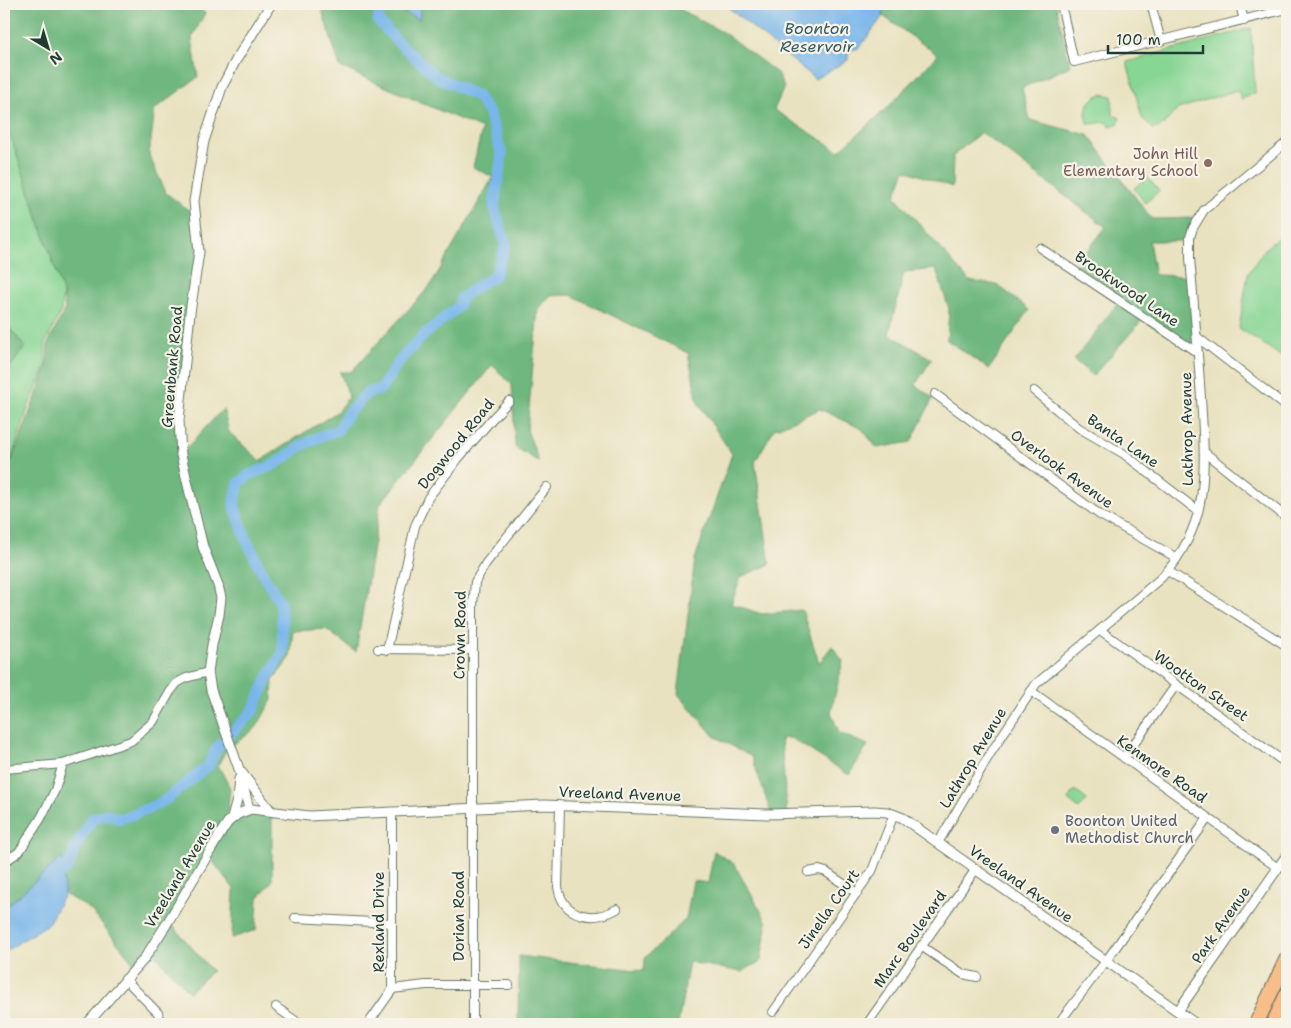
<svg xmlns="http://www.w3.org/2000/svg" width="1291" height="1028" font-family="'Shantell Sans',sans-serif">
<rect width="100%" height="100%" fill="#f7f3e8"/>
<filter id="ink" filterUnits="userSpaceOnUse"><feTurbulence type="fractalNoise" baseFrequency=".02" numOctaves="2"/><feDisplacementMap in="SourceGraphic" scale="10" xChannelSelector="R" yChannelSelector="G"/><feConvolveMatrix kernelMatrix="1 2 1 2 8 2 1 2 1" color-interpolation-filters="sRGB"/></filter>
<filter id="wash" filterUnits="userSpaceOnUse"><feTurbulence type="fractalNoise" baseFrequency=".0096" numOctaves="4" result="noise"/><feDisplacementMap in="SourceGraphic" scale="20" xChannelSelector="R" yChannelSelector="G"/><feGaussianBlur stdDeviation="1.12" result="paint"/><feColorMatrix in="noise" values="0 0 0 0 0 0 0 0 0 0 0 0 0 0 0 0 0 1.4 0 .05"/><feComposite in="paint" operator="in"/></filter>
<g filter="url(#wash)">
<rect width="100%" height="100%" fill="#e9e2c0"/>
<g fill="#88d694" stroke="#548a64">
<polygon points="1251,28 1255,93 1242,99 1237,90 1178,109 1161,127 1153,129 1142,118 1127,62"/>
<path d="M 1102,94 L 1112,96 L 1113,115 L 1120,118 L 1118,125 L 1110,127 L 1107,122 L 1089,124 C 1082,110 1089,99 1102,94 Z"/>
<polygon points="4,125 11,137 63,292 61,311 45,344 46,367 29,405 4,481 4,375 25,347 4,321"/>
<polygon points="1147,177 1159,191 1145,203 1134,188"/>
<polygon points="1287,230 1287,360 1239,328 1248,274 1263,251"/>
<polygon points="1075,790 1087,800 1079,809 1068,800"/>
</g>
<g fill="#6eb77e" stroke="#467a59">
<polygon points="4,4 190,4 205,13 192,38 198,77 155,109 149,155 166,193 195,215 198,242 178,457 223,409 229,432 260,461 337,412 349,396 340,372 351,372 431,285 493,177 473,167 482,129 340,67 320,4 383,4 419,19 420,4 670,4 724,33 777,73 784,87 774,110 839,151 885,110 938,55 883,16 883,4 1056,4 1070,66 1022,88 1030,120 1088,135 1152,219 1198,218 1190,241 1149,241 1155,275 1191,276 1198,352 1142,320 1093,376 1074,360 1118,303 1072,270 1106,227 981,132 953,156 952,187 905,170 895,196 969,281 998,285 1029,310 989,369 947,340 949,309 936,269 904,272 889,334 932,359 915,385 933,398 911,442 877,448 862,429 820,409 774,429 755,462 770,564 741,577 731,604 762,614 802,610 819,663 832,646 843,661 831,712 839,733 868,745 849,775 791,738 781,738 787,816 772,816 752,757 714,736 678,694 695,559 732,454 698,403 688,353 571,295 550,296 538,310 527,430 539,462 515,447 512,385 492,365 380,504 356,652 326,629 293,631 290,658 273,680 272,700 256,728 227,749 218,765 230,788 227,819 272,808 272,881 258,898 256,930 232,938 234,889 207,854 168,920 212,971 189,992 150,949 136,966 90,909 64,894 62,857 4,909 4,481 47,367 48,344 65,309 63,292 11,137 4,125"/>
<polygon points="4,321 25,347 4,375"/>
<polygon points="714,851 734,864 767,922 761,961 741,972 689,962 678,1024 518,1024 519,956 644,971 645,958 686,919 693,881 708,883"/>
</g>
<g fill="#78b6eb" stroke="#4c7a90">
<polygon points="383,4 420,4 420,19 419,19"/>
<polygon points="710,4 883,4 883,16 859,48 851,50 848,55 848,60 815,79 724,4 713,5"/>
<polygon points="62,857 64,894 48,924 4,952 4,909"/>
</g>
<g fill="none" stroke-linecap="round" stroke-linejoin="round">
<polyline stroke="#78b6eb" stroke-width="11" points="51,881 69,866 75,848 92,819 106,814 120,819 152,807 167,799 184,785 209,765 216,749 253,711 268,677 283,652 282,622 280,602 265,578 247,541 234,505 239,483 249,475 276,464 301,446 321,436 338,430 347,414 368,392 380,390 400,360 426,333 458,307 461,298 482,283 494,277 506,245 494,206 502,155 489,113 477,96 437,77 400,44 378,21 381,4"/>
</g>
</g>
<g filter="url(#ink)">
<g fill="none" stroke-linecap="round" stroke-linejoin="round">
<defs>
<g id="minor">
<polyline points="1061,4 1074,62 1287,9"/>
<polyline points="1151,4 1161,41"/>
<polyline points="1240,4 1244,21"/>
<polyline points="1040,248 1198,353"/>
<polyline points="1197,337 1287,407"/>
<polyline points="1034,391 1079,428 1124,454 1198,511"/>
<polyline points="935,394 1100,515 1177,558"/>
<polyline points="1204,452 1287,518"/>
<polyline points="1168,571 1287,646"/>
<polyline points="1100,630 1287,764"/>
<polyline points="378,649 473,650"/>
<polyline points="387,650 415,526 428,498 458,459 492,419 509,401"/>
<polyline points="1031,691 1278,868"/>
<polyline points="1124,758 1176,685"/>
<polyline points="4,769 63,764 131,741 153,722 170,692 177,683 186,678 208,672"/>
<path d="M 560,806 L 558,887 C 563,918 594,922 617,909"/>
<path d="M 938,843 L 990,754 L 1036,684 L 1161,578 C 1182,556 1197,527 1201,497 C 1206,465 1203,431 1201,398 C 1198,351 1194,304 1190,258 L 1190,237 L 1193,228 L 1204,210 L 1287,142"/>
<polyline points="4,862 19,852 41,818 55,790 63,764"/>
<polyline points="808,872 819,870 826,872 857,893"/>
<polyline points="295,918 392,923"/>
<polyline points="921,946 963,974 977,977"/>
<polyline points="125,979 158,1013 161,1024"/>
<polyline points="392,989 426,985 509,985"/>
<polyline points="276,1007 300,1024"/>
<polyline points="773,1012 872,871 894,814"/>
<polyline points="368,1024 392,990 392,812"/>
<polyline points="473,1024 473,606 475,582 486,563 547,487"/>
<polyline points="867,1024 976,869"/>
<polyline points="1058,1024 1106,961 1208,818"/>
</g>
<g id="tertiary">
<polyline points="242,773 270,810"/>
<polyline points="249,809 239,769 211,690 208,672 212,645 219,615 221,598 218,585 203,547 187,481 181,455 179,420 190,313 199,252 194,201 204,141 222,87 236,60 271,4"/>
<polyline points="232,818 237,800 239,779"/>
<polyline points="1178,1011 1287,855"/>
<polyline points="87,1024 144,959 166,925 222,831 228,822 238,814 251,809 309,816 329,815 544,805 767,814 874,811 887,812 903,818 938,843 1196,1024"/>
</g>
<g id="motorway">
<polyline points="1256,1024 1287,958"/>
<polyline points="1273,1024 1287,994"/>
</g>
</defs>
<use href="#minor" stroke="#667765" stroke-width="10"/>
<use href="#tertiary" stroke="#667765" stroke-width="11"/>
<use href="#motorway" stroke="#667765" stroke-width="16"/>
<use href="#minor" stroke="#fff" stroke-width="8"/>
<use href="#tertiary" stroke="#fff" stroke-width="9"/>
<use href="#motorway" stroke="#f8bd88" stroke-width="14"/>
</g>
</g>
<circle fill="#8d6e63" stroke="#f7f3e8" stroke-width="2" cx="1208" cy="163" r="5"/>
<circle fill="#6b7280" stroke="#f7f3e8" stroke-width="2" cx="1055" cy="830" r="5"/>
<g text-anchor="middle" stroke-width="4.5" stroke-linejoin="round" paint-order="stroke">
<g font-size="15" fill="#785e54" stroke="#f7f3e8" text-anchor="end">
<text x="1198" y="159">John Hill<tspan x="1198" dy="17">Elementary School</tspan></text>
</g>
<g font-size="15" fill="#1f3d34" stroke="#f7f3e8">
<text transform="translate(1127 289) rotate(34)" y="5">Brookwood Lane</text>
<text transform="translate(172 367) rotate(-85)" y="5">Greenbank Road</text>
<text transform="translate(1187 429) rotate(-91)" y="5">Lathrop Avenue</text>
<text transform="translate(1123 441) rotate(34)" y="5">Banta Lane</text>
<text transform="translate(456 444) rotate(-51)" y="5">Dogwood Road</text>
<text transform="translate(1062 469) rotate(36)" y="5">Overlook Avenue</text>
<text transform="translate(460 635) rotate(-89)" y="5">Crown Road</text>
<text transform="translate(1201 686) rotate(35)" y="5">Wootton Street</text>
<text transform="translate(973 758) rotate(-59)" y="5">Lathrop Avenue</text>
<text transform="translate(1162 769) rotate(35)" y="5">Kenmore Road</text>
<text transform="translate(620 794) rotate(2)" y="5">Vreeland Avenue</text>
<text transform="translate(180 874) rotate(-59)" y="5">Vreeland Avenue</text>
<text transform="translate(1021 884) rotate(35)" y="5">Vreeland Avenue</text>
<text transform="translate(829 909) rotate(-55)" y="5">Jinella Court</text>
<text transform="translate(459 916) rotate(-90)" y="5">Dorian Road</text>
<text transform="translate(379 922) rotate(-90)" y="5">Rexland Drive</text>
<text transform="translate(1221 925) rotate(-55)" y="5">Park Avenue</text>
<text transform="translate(910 939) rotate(-55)" y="5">Marc Boulevard</text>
</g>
<g font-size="15" fill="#5b616d" stroke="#f7f3e8" text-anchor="start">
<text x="1065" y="826">Boonton United<tspan x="1065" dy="17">Methodist Church</tspan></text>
</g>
<g font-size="16" font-style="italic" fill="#355b62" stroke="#f7f3e8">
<text x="817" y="34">Boonton<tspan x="817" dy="18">Reservoir</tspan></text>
</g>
</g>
<rect width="1291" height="1028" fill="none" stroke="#f7f3e8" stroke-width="20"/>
<g transform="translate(48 48) rotate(142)" stroke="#f7f3e8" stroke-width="4" paint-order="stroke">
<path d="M0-4L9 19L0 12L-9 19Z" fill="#1f3d34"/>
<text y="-8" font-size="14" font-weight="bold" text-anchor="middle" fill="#1f3d34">N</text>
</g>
<path d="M1108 45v8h95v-8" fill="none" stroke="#1f3d34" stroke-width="2.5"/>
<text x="1116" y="45" font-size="15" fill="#1f3d34" stroke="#f7f3e8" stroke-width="4" paint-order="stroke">100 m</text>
</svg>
